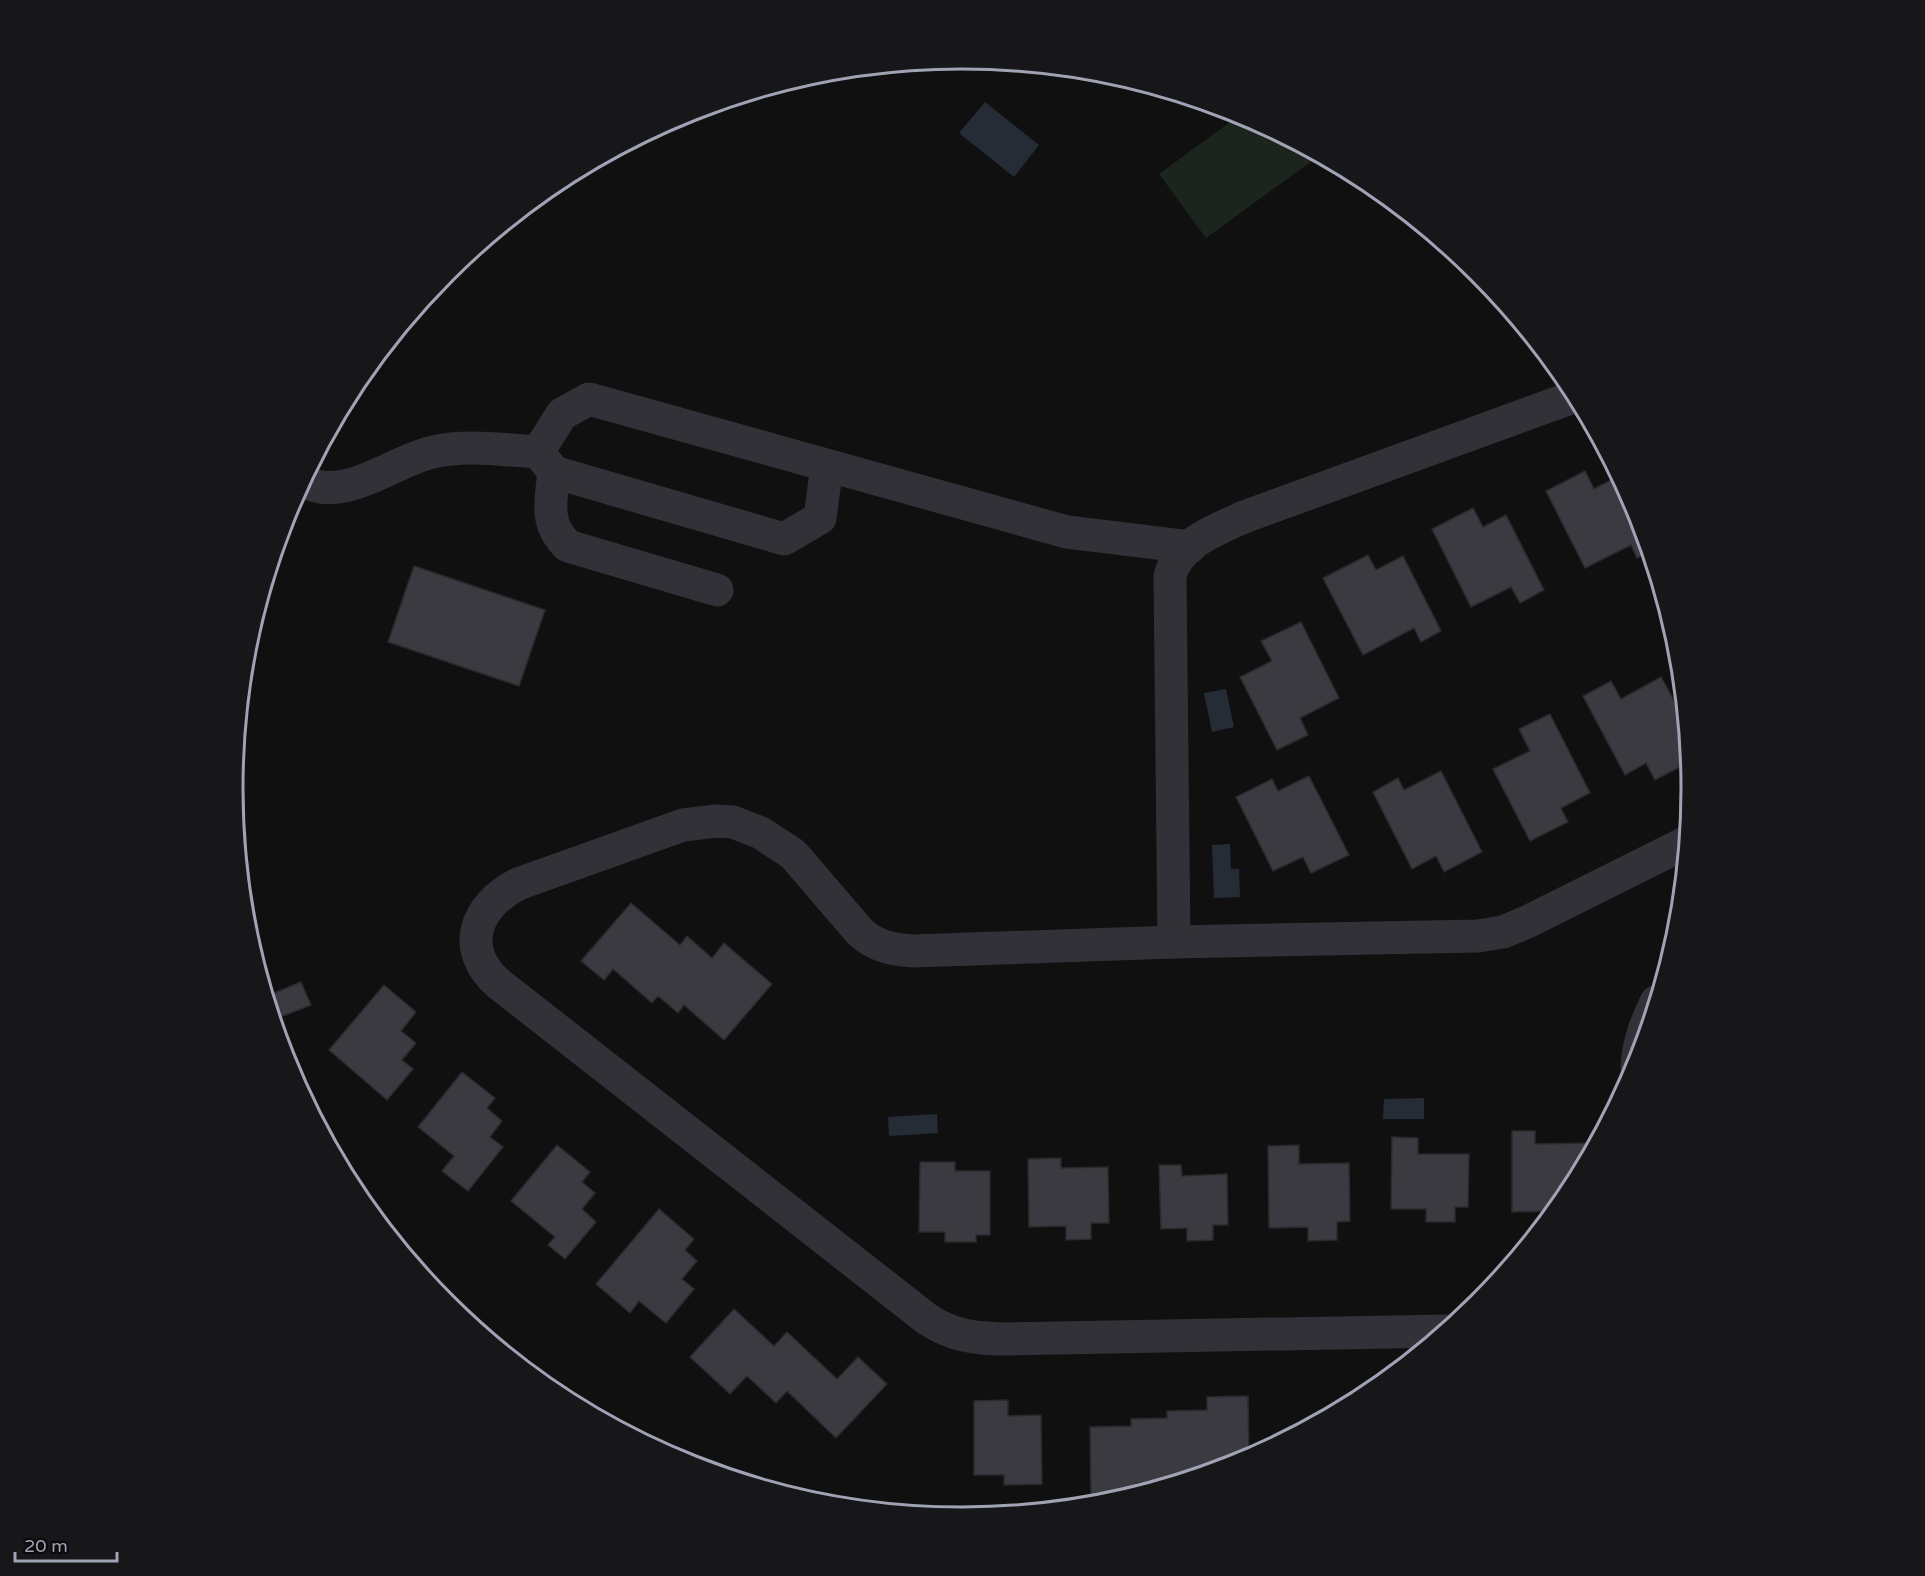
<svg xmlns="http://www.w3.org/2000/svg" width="1925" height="1576" font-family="'Varela Round',sans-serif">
<rect width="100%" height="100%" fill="#101011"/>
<polygon fill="#1c241e" points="1241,114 1319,156 1206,238 1159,174"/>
<g fill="#252c36">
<polygon points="985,102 1039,145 1014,177 959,133"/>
<polygon points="1226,689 1234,727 1212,732 1204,693"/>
<polygon points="1230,844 1231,869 1239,869 1240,897 1214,898 1212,845"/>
<polygon points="1424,1098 1424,1119 1383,1119 1384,1099"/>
<polygon points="937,1114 938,1133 889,1136 888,1117"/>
</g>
<g fill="#3a3a40" stroke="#2a2a2e" stroke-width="1.5">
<polygon points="1585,471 1594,489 1619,476 1637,509 1650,552 1637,558 1631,545 1585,568 1546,491"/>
<polygon points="1473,508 1483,527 1506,515 1544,590 1520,603 1511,587 1471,607 1432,529"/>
<polygon points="1368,555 1376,570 1403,556 1441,631 1421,642 1414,628 1363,655 1323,578"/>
<polygon points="414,566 545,610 519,686 388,642"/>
<polygon points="1301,622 1339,698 1300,718 1308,735 1277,750 1240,677 1272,661 1261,641"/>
<polygon points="1661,677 1686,722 1689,762 1655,780 1646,763 1625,775 1583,696 1611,681 1621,699"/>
<polygon points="1550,714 1590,793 1561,808 1568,822 1530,841 1493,769 1530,751 1519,729"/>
<polygon points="1441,771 1482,852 1444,872 1436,856 1412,869 1373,792 1398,778 1404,790"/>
<polygon points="1309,776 1349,855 1311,873 1303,857 1273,871 1236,797 1272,779 1278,791"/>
<polygon points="631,903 680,945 687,936 712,958 724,943 772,984 724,1040 684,1005 678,1013 658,996 652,1003 613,969 604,980 581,961"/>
<polygon points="301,982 311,1005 275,1019 267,996"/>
<polygon points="384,985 416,1012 401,1031 416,1043 402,1060 413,1069 387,1100 329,1050"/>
<polygon points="462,1072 495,1098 487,1108 502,1121 490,1137 503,1147 468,1191 442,1171 454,1156 418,1127"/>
<polygon points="1512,1131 1535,1131 1535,1144 1588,1143 1588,1158 1569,1194 1549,1218 1548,1211 1512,1212"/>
<polygon points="1392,1137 1418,1138 1418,1154 1469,1154 1468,1207 1455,1207 1455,1222 1426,1222 1426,1209 1391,1209"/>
<polygon points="557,1145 590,1172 582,1182 595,1193 582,1209 596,1222 565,1259 548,1245 555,1237 511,1201"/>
<polygon points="1299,1145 1299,1164 1349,1163 1350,1221 1337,1222 1337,1240 1308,1241 1308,1227 1269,1228 1268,1146"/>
<polygon points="1061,1158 1061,1168 1108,1167 1109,1223 1091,1223 1091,1239 1066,1240 1066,1226 1029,1227 1028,1159"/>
<polygon points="920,1162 955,1162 955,1171 990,1171 990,1235 976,1235 976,1242 945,1242 945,1232 919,1232"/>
<polygon points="1159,1165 1181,1165 1182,1176 1227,1174 1228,1225 1213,1225 1213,1240 1187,1241 1187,1228 1161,1229"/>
<polygon points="659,1209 694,1239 685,1250 697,1261 682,1279 694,1289 666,1323 639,1301 630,1313 596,1284"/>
<polygon points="734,1309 774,1346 787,1332 837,1379 858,1357 887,1384 836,1438 787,1391 776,1403 747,1376 730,1394 690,1357"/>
<polygon points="1248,1396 1249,1458 1229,1466 1215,1466 1215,1470 1200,1475 1181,1475 1181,1480 1175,1482 1136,1483 1136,1494 1120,1499 1091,1499 1090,1427 1131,1426 1131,1419 1167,1418 1167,1411 1207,1410 1207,1397"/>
<polygon points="1008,1400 1008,1416 1041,1415 1042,1484 1004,1485 1004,1475 974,1475 974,1401"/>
</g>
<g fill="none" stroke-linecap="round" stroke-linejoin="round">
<g stroke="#313137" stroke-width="33">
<path d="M 1576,396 L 1244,517 C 1218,529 1176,544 1170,577 L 1174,942 L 1478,936 L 1503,932 L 1527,922 L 1687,842"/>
<polyline points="827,465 820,518 784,539 554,472 538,452 562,414 589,399 1067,532 1190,547"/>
<path d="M 554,472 C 551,501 544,523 568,546 L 717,590"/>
<path d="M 303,481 C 345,504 392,461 433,452 C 467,444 503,450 538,452"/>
<path d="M 1174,942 L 913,951 C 893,950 875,946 860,932 L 793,854 L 761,833 L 733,822 L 716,821 L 683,825 L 518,884 C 475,906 459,949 499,984 L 927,1319 C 951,1335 972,1338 1000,1339 L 1445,1331"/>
<path d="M 1637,1067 C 1638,1043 1646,1023 1656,1002"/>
</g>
</g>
<path d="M0 0H1925V1576H0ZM243 788a719 719 0 1 1 1438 0a719 719 0 1 1-1438 0Z" fill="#171719" fill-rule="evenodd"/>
<path fill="none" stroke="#a0a3b4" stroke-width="3" d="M243 788a719 719 0 1 1 1438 0a719 719 0 1 1-1438 0Z"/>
<path d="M15 1552v9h102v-9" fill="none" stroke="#a0a3b4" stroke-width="3"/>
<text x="24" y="1552" font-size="18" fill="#a0a3b4" stroke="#0b0b0c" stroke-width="4.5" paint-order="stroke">20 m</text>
</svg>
